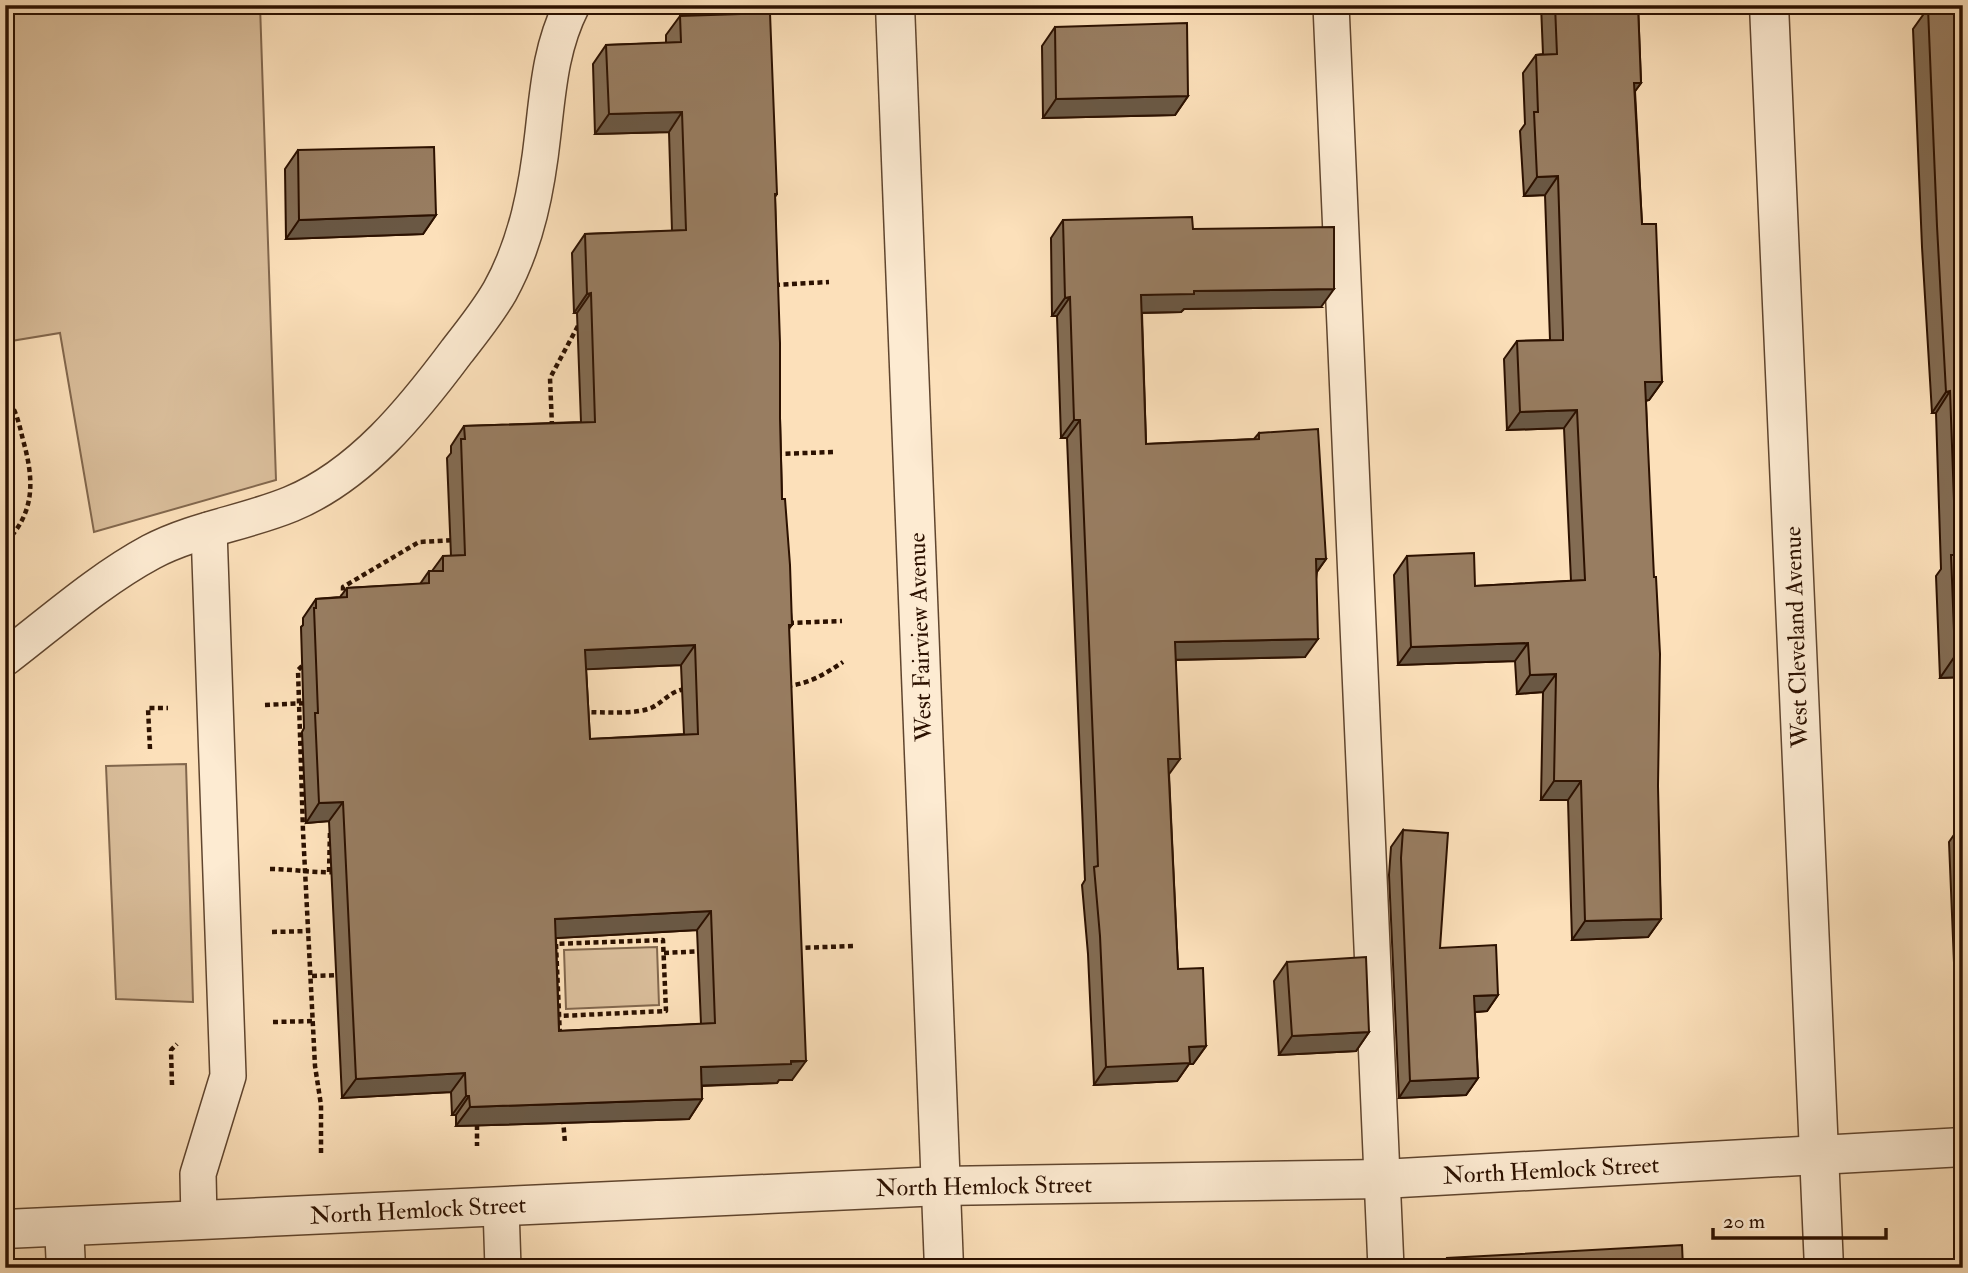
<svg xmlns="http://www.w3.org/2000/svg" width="1968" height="1273" font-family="'IM FELL Double Pica',serif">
<rect width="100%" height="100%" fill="#fce0ba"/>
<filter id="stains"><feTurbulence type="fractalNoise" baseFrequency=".00286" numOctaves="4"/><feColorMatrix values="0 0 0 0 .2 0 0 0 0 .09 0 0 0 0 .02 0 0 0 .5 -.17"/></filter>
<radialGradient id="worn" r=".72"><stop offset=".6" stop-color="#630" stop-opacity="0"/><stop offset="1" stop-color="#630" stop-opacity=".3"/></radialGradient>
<g fill="#d9bd9a" stroke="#82674d" stroke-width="2">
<polygon points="5,5 260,5 276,480 94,532 60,333 5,342"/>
<polygon points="186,764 193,1002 116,999 106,766"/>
<polygon points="657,947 659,1005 566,1009 564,950"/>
</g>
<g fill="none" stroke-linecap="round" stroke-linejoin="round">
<defs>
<g id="service">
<polyline points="1331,5 1386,1268"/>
<path d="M 5,658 C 52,622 99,580 151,552 C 195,529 245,523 291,504 C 361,475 413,410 457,351 C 472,332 488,312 500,291 C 527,242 537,188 543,133 C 548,89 551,46 572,5"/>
<polyline points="501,1207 503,1268"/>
<polyline points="199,1220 198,1174 228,1076 209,530"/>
</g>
<g id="minor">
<polyline points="895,5 944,1268"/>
<polyline points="1769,5 1824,1268"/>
<polyline points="64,1227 66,1268"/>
<polyline points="5,1229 941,1186 1382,1179 1963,1147"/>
</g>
</defs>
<use href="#service" stroke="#60452e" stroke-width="38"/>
<use href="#minor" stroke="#60452e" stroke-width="41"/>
<g stroke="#2c1100" stroke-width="4.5" stroke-dasharray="5 3.5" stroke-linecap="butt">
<polyline points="775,285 829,282"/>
<path d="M 5,395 C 16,409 19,423 23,440 C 34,479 36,512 5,543"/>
<polyline points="552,426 550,378 579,324"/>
<polyline points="777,454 835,452"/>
<polyline points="343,599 343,587 419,542 454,540"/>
<polyline points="789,623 842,621"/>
<polyline points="302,666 298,670 303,831 315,1066 321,1105 321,1153"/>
<path d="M 787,686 C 809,684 825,674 843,662"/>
<polyline points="265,705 308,703"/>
<path d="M 583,712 C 601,712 638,715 653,707 C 666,700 671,690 687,689"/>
<polyline points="150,749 148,708 168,708"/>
<path d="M 270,869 C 292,869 312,873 334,872"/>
<polyline points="329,872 330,831"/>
<polyline points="272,932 310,931"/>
<polyline points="551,944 663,940 666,1011 560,1016"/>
<polyline points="556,944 560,1037"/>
<polyline points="797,948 855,946"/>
<polyline points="664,953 704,951"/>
<polyline points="312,976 341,975"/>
<polyline points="273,1022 314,1021"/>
<polyline points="172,1085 171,1050 177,1044"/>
<polyline points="563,1119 565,1143"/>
<polyline points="477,1125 477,1146"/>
</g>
<use href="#service" stroke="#fdebd2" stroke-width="35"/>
<use href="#minor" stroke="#fdebd2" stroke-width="38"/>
</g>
<g fill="#836c53" stroke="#2c1100" stroke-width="2" fill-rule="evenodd">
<polygon points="1541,5 1638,5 1641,83 1635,91 1642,224 1662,382 1649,400 1646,401 1661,919 1648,937 1572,940 1568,800 1541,800 1543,692 1517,694 1515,661 1398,665 1394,575 1407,556 1475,586 1571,581 1564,428 1507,430 1504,359 1517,341 1550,340 1545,195 1524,196 1520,131 1525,124 1523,73 1536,55 1543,54"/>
<polygon points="1963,6 1963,677 1940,678 1936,576 1941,569 1936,413 1932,413 1922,247 1913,29 1928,8"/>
<path d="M 680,16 L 777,194 L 775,197 L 780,418 L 782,499 L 792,625 L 789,629 L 792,1080 L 779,1080 L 777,1083 L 702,1086 L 702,1099 L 689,1119 L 456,1126 L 456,1115 L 452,1115 L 451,1092 L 342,1098 L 329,821 L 306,823 L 302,732 L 304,728 L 301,627 L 303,625 L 303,618 L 316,599 L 340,597 L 347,588 L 420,584 L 429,571 L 432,571 L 443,556 L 451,556 L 447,458 L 451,453 L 451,446 L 464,426 L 581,422 L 577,313 L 574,313 L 572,253 L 585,234 L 672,231 L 669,132 L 595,134 L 593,64 L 606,45 L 666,43 L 666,35 ZM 681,665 L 684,734 L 590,739 L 586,669 ZM 697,930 L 701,1024 L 559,1031 L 556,938 Z"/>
<polygon points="1055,27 1188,96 1175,115 1043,118 1042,46"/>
<polygon points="298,150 436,215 423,234 286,239 285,169"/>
<polygon points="1063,220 1193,229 1321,307 1184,309 1181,312 1142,313 1146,444 1254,439 1259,433 1326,559 1317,572 1305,657 1176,660 1169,774 1178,969 1206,1046 1193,1064 1189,1064 1177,1081 1094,1085 1088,954 1082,885 1085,880 1067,438 1061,438 1057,316 1052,316 1051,238"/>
<polygon points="1963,822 1963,1059 1958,1059 1949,842"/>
<polygon points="1403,830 1440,948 1498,995 1487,1011 1475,1012 1478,1078 1466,1095 1399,1098 1389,875 1391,847"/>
<polygon points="1287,962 1369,1032 1356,1051 1279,1055 1274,981"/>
<polygon points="1447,1258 1683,1268 1440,1268"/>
</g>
<g fill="#6a5844" stroke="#2c1100" stroke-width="2">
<polygon points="1634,83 1641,83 1628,101"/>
<polygon points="1188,96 1175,115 1043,118 1056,99"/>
<polygon points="682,112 669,132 595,134 609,114"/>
<polygon points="1558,176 1545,195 1524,196 1537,177"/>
<polygon points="436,215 423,234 286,239 299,220"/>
<polygon points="1334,289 1321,307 1184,309 1181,312 1128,313 1141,295 1194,291"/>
<polygon points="591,293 577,313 574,313 587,294"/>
<polygon points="1070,297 1057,316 1052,316 1065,298"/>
<polygon points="1645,382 1662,382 1649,400 1632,401"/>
<polygon points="1950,391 1936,413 1932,413 1946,392"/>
<polygon points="1577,410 1564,428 1507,430 1520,412"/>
<polygon points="1074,420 1080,420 1067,438 1061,438"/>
<polygon points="1316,559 1326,559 1313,577"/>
<polygon points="1318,639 1305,657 1163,660 1175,642"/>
<polygon points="1528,643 1515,661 1398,665 1411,647"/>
<polygon points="695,645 681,665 572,670 585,650"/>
<polygon points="1955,656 1963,656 1963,677 1940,678"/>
<polygon points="1556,674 1543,692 1517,694 1530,675"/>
<polygon points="1168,759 1180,759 1167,777"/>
<polygon points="1554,781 1581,781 1568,800 1541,800"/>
<polygon points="343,802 329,821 306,823 319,803"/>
<polygon points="711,911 697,930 541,939 555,919"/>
<polygon points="1661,919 1648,937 1572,940 1585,921"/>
<polygon points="1498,995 1487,1011 1463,1013 1474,996"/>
<polygon points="1369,1032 1356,1051 1279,1055 1292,1036"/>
<polygon points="1206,1046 1193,1064 1189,1064 1177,1081 1094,1085 1106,1067 1189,1047"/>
<polygon points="806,1061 792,1080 779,1080 777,1083 687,1086 701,1067"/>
<polygon points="465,1073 451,1092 342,1098 356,1079"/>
<polygon points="1478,1078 1466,1095 1399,1098 1410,1081"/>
<polygon points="466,1096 469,1096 456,1115 452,1115"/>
<polygon points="702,1099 689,1119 456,1126 470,1107"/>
</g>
<g fill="#987d61" stroke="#2c1100" stroke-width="2" fill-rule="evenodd">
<polygon points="1555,5 1638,5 1641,83 1634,83 1642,224 1656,224 1662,382 1645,382 1654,577 1656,577 1660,654 1658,786 1661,919 1585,921 1581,781 1554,781 1556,674 1530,675 1528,643 1411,647 1407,556 1474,553 1475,586 1585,580 1577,410 1520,412 1517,341 1563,340 1563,334 1558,176 1537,177 1534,112 1538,112 1536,55 1557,54"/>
<polygon points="1963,6 1963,656 1955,656 1951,555 1956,555 1950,391 1946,392 1937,226 1928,8"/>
<path d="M 770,13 L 777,194 L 775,194 L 780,343 L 780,418 L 782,499 L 785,499 L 790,565 L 792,625 L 789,625 L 806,1061 L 791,1061 L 791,1064 L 701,1067 L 702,1099 L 470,1107 L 469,1096 L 466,1096 L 465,1073 L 356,1079 L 343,802 L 319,803 L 315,713 L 318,713 L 314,608 L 316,608 L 316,599 L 347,597 L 347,588 L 429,583 L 429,571 L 443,571 L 443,556 L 465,555 L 461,439 L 465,439 L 464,426 L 595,422 L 591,293 L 587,294 L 585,234 L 686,230 L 682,112 L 609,114 L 606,45 L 681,42 L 680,16 ZM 695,645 L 698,734 L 590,739 L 585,650 ZM 711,911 L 715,1023 L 559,1031 L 555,919 Z"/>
<polygon points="1187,23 1188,96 1056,99 1055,27"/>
<polygon points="434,147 436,215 299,220 298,150"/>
<polygon points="1192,217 1193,229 1334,227 1334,289 1194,291 1194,294 1141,295 1146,444 1259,439 1259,433 1318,429 1326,559 1316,559 1318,639 1175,642 1180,759 1168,759 1178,969 1203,968 1206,1046 1189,1047 1190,1063 1106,1067 1100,936 1094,867 1098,866 1080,420 1074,420 1070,297 1065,298 1063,220"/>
<polygon points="1403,830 1448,833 1440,948 1496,945 1498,995 1474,996 1478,1078 1410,1081 1401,858"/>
<polygon points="1366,957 1369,1032 1292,1036 1287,962"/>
<polygon points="1682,1245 1683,1268 1448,1268 1447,1258"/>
</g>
<g text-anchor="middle" stroke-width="5" stroke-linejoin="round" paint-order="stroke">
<g font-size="24" fill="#2c1100" stroke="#fdebd2">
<text transform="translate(920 637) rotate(-92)" y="8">West Fairview Avenue</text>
<text transform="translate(1796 637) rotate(-92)" y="8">West Cleveland Avenue</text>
<text transform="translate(1551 1170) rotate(-3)" y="8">North Hemlock Street</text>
<text transform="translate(984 1186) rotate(-1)" y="8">North Hemlock Street</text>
<text transform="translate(418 1210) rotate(-3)" y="8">North Hemlock Street</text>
</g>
</g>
<rect width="1968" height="1273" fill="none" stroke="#fce0ba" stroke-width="28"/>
<rect x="7" y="7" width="1954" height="1259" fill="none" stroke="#2c1100" stroke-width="3.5"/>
<rect x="14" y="14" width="1940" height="1245" fill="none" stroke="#2c1100" stroke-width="2"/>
<path d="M1713 1228v10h173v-10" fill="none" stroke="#2c1100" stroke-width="3.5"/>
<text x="1723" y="1228" font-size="21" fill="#2c1100" stroke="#fdebd2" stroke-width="5" paint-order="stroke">20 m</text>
<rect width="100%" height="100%" filter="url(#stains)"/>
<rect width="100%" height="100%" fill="url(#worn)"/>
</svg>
